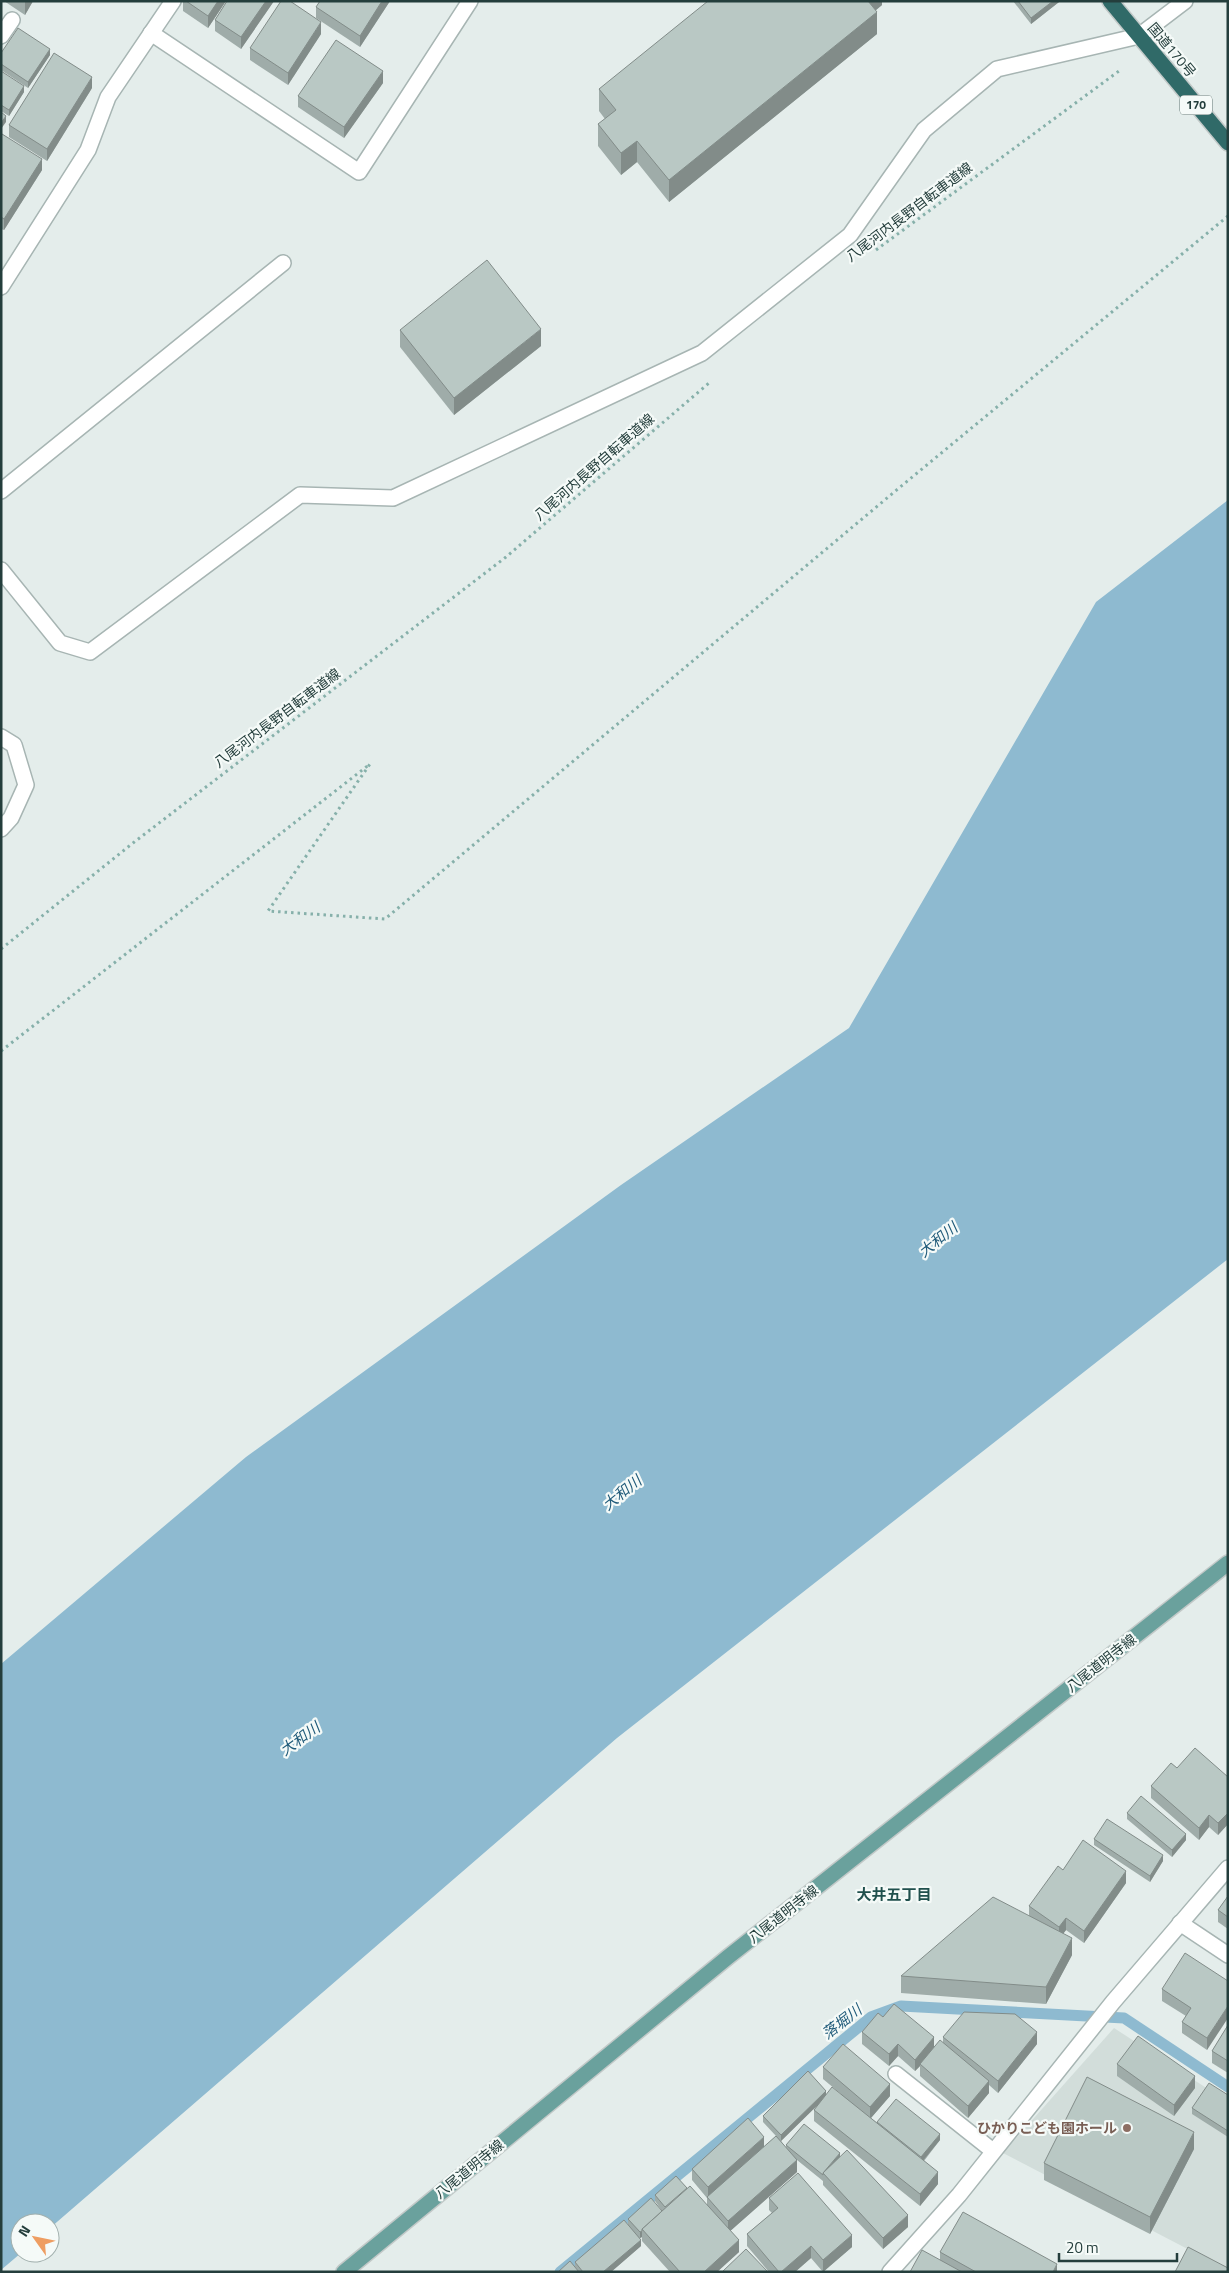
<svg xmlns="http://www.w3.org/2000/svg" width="1229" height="2273" font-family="'Titillium Web','Noto Sans JP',sans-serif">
<rect width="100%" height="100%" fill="#e4edeb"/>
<polygon fill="#d2ddda" points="1114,2028 1228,2102 1228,2270 1003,2153"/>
<polygon fill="#8ebad0" points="1228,500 1228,1259 617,1738 50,2228 50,2223 20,2223 21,2253 1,2270 1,1664 246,1457 621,1185 849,1028 1096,602"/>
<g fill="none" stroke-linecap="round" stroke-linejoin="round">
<polyline stroke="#8ebad0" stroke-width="11" points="560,2272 871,2017 901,2006 1124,2018 1228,2087"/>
<defs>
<g id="minor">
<polyline points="151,33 359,172 470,1"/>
<polyline points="1,36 12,20"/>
<polyline points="1,287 88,150 108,97 173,1"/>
<polyline points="1,491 283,263"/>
<polyline points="1,570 60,643 90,652 300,495 393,498 702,353 850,235 924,130 997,69 1139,36 1185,1"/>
<polyline points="1,737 14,745 26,785 11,818 1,829"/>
<polyline points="1180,1923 1228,1955"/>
<polyline points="896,2074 993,2151"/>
<polyline points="890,2272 959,2195 1113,2002 1228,1868"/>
</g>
<polyline id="major" points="344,2272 728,1957 1228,1563"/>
<polyline id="highway" points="1110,1 1228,143"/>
</defs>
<use href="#minor" stroke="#a7b5b3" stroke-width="18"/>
<use href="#major" stroke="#c2c9c8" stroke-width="18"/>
<use href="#highway" stroke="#c2c9c8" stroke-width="18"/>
<g stroke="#86b0aa" stroke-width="3" stroke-dasharray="2.5 4" stroke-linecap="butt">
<polyline points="876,250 1119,71"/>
<polyline points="1,949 133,843 506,557 709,383"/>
<polyline points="1,1051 370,764 268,911 385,919 899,488 1228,216"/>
</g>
<use href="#minor" stroke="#fff" stroke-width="15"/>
<use href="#major" stroke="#6aa19d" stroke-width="15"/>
<use href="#highway" stroke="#306a68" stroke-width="15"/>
</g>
<g fill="#9faca9">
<polygon points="4,1 33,1 25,15"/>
<polygon points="183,1 226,1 208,28 183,11"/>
<polygon points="227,1 274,1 241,49 215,31 215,20"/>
<polygon points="320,1 390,1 360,47 316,18 316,7"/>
<polygon points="882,1 882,5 875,11 877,34 669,202 637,162 621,175 598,146 598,124 605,119 599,111 599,89"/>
<polygon points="1013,1 1059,1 1059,2 1031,24"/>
<polygon points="321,34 288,85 250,60 250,48"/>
<polygon points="1,53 50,55 28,88 1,70"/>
<polygon points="1,71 24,92 9,116 1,111"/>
<polygon points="383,83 344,138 298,107 298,96"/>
<polygon points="92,88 47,161 9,137 9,125"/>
<polygon points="1,135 42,170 4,230 1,229"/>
<polygon points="400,330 541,346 454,415 400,347"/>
<polygon points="1177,1768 1228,1777 1228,1824 1218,1835 1209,1827 1199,1840 1151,1798 1151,1786"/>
<polygon points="1127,1813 1186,1840 1172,1857 1127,1819"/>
<polygon points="1094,1839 1163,1861 1150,1882 1094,1845"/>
<polygon points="1063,1870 1126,1883 1084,1943 1066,1930 1063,1934 1072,1955 1046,2004 901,1993 901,1976 1029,1916 1029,1906"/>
<polygon points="1228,1896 1228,1929 1218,1922 1218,1910"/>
<polygon points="1228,1981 1207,2050 1182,2033 1182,2022 1186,2016 1162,2001 1162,1989"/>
<polygon points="883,2017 934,2047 943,2043 943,2037 1037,2044 998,2093 989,2085 989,2093 968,2118 920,2076 920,2066 915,2071 898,2056 889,2066 862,2044 862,2032"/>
<polygon points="1228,2025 1228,2073 1212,2063 1212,2051"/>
<polygon points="1117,2064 1195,2088 1174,2116 1117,2076"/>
<polygon points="823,2067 890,2096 871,2118 877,2123 877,2122 940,2140 924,2161 938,2184 920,2206 814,2121 814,2110 817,2105 781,2141 786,2148 786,2145 840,2157 908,2227 883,2249 823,2185 823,2181 797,2160 797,2172 730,2231 739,2252 717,2272 670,2272 642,2241 642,2237 640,2238 641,2246 611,2272 558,2272 575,2267 575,2262 628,2224 628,2219 662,2211 655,2201 655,2195 687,2188 707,2205 707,2198 692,2180 692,2169 764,2147 776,2136 763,2122 763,2116 826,2094 841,2094 823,2079"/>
<polygon points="1228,2095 1228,2137 1192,2114 1192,2108"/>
<polygon points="1194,2149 1150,2234 1044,2180 1044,2163"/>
<polygon points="769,2198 852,2247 823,2272 811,2258 795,2272 769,2272 747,2246 747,2234 772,2213 769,2210"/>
<polygon points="940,2252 1057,2272 910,2272 940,2260"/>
</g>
<g fill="#828c89">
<polygon points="25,1 33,1 25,15"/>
<polygon points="218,1 226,1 208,28 208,16"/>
<polygon points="266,1 274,1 241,49 241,37"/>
<polygon points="382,1 390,1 360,47 360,36"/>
<polygon points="865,1 882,1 882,5 865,19"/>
<polygon points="1053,1 1059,1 1059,2 1031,24 1031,18"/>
<polygon points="877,12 877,34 669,202 669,180"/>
<polygon points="321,22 321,34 288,85 288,73"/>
<polygon points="50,49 50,55 28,88 28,82"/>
<polygon points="383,71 383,83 344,138 344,127"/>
<polygon points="92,77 92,88 47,161 47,149"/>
<polygon points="24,86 24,92 9,116 9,110"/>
<polygon points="6,116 6,122 1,129 1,123"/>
<polygon points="637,141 637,162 621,175 621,153"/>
<polygon points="42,159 42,170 4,230 4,219"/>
<polygon points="541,329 541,346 454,415 454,398"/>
<polygon points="1228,1813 1228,1824 1218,1835 1218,1823"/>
<polygon points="1209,1815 1209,1827 1199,1840 1199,1828"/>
<polygon points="1186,1834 1186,1840 1172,1857 1172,1850"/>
<polygon points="1163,1855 1163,1861 1150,1882 1150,1876"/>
<polygon points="1126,1871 1126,1883 1084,1943 1084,1931"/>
<polygon points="1066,1918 1066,1930 1059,1939 1059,1927"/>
<polygon points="1072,1938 1072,1955 1046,2004 1046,1987"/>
<polygon points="1228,2006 1228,2018 1207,2050 1207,2038"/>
<polygon points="1037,2032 1037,2044 998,2093 998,2081"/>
<polygon points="934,2037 934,2049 920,2064 920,2066 915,2071 915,2060"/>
<polygon points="898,2044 898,2056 889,2066 889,2054"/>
<polygon points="1195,2076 1195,2088 1174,2116 1174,2105"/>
<polygon points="989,2081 989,2093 968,2118 968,2106"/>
<polygon points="890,2084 890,2096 870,2119 870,2107"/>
<polygon points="826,2091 826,2097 781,2141 781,2135"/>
<polygon points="1194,2132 1194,2149 1150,2234 1150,2217"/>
<polygon points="940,2134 940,2140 921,2163 921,2157"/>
<polygon points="764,2137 764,2148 708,2199 708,2187"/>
<polygon points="840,2153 840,2159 823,2174"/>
<polygon points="797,2160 797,2172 728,2233 728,2221"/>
<polygon points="938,2172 938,2184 920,2206 920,2194"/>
<polygon points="908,2215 908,2227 883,2249 883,2238"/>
<polygon points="642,2231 642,2237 640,2238 640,2232"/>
<polygon points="852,2235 852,2247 823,2272 823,2260"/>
<polygon points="641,2240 641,2246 611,2272 603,2272"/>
<polygon points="739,2240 739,2252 717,2272 704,2272"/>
<polygon points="811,2246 811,2258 795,2272 781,2272"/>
<polygon points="1057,2264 1057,2272 1053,2272"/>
</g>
<g fill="#b9c8c4" stroke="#828c89">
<polygon points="186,1 218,1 208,16"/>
<polygon points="227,1 266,1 241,37 215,20"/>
<polygon points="281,1 290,1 321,22 288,73 250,48"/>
<polygon points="320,1 382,1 360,36 316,7"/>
<polygon points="708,1 868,1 877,12 669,180 637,141 621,153 598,124 616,110 599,89"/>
<polygon points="1018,1 1053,1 1031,18"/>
<polygon points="18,28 50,49 28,82 1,64 1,53"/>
<polygon points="336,40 383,71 344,127 298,96"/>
<polygon points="54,53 92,77 47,149 9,125"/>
<polygon points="1,71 24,86 9,110 1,105"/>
<polygon points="1,112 6,116 1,123"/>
<polygon points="2,134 42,159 4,219 1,217 1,135"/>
<polygon points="487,260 541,329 454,398 400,330"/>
<polygon points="1195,1748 1228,1777 1228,1813 1218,1823 1209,1815 1199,1828 1151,1786 1171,1763 1177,1768"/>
<polygon points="1141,1796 1186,1834 1172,1850 1127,1813"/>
<polygon points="1107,1819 1163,1855 1150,1876 1094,1839"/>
<polygon points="1083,1840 1126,1871 1084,1931 1066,1918 1059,1927 1029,1906 1058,1866 1063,1870"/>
<polygon points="1228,1896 1228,1917 1218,1910"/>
<polygon points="993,1897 1072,1938 1046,1987 901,1976"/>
<polygon points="1185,1953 1228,1981 1228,2006 1207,2038 1182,2022 1191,2008 1162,1989"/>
<polygon points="894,2004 934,2037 915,2060 898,2044 889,2054 862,2032 878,2013 883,2017"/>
<polygon points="964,2012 1015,2014 1037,2032 998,2081 943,2037"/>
<polygon points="1228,2025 1228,2061 1212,2051"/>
<polygon points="1138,2036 1195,2076 1174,2105 1117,2064"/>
<polygon points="940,2040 989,2081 968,2106 920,2064"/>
<polygon points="843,2044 890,2084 870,2107 823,2067"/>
<polygon points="808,2071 826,2091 781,2135 763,2116"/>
<polygon points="1087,2077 1194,2132 1150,2217 1044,2163"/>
<polygon points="1209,2083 1228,2095 1228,2131 1192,2108"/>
<polygon points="832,2087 938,2172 920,2194 814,2110"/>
<polygon points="896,2099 940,2134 921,2157 877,2122"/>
<polygon points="748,2118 764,2137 708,2187 692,2169"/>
<polygon points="804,2124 840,2153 823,2173 823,2175 786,2145"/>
<polygon points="776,2136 797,2160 728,2221 707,2197"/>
<polygon points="847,2150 908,2215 883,2238 823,2173"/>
<polygon points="798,2173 852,2235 823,2260 811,2246 781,2272 779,2272 747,2234 778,2208 769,2198"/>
<polygon points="676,2176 687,2188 665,2207 655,2195"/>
<polygon points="690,2186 739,2240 704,2272 680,2272 642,2229"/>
<polygon points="651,2198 662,2211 642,2229 642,2231 640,2232 628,2219"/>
<polygon points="963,2212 1057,2264 1053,2272 976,2272 940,2252"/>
<polygon points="624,2220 641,2240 603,2272 583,2272 575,2262"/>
<polygon points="1188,2247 1228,2268 1228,2272 1175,2272"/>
<polygon points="746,2249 768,2272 722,2272"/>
<polygon points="922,2250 962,2272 910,2272"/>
<polygon points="570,2261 579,2272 558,2272"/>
</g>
<circle fill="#8d6e63" stroke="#f5faf8" stroke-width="2" cx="1127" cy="2128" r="5"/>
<g text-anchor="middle" stroke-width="4.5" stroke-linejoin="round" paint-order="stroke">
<rect fill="#f5faf8" stroke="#637674" stroke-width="1" x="1180" y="95.5" width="32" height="19" rx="4"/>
<g font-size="12" font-weight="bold" fill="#243e3c">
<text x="1196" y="109">170</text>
</g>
<g font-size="14" fill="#243e3c" stroke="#f5faf8">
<text transform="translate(1172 50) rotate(50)" y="5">国道170号</text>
<text transform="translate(909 212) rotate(-37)" y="5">八尾河内長野自転車道線</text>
<text transform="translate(594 467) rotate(-41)" y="5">八尾河内長野自転車道線</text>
<text transform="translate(277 718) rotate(-37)" y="5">八尾河内長野自転車道線</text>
<text transform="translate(1101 1663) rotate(-38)" y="5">八尾道明寺線</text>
<text transform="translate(783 1914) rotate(-38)" y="5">八尾道明寺線</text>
<text transform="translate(469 2169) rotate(-39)" y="5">八尾道明寺線</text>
</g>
<g font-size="14" font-weight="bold" fill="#785e54" stroke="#f5faf8" text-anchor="end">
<text x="1117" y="2133">ひかりこども園ホール</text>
</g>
<g font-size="15" font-style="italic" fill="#1f5a79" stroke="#f5faf8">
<text transform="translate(938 1240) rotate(-39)" y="5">大和川</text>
<text transform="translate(622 1493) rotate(-39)" y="5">大和川</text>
<text transform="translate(300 1739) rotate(-36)" y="5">大和川</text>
<text transform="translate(842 2022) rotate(-38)" y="5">落堀川</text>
</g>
<g font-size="15" font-weight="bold" fill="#20504d" stroke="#f5faf8">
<text x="894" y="1900">大井五丁目</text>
</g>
</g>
<rect width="1229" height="2273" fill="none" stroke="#243e3c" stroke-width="5"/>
<g transform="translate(35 2238) rotate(303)"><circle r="24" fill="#f5faf8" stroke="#a1afad"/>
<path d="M0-4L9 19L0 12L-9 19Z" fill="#ee9d62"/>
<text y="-8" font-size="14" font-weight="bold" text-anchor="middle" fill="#243e3c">N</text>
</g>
<path d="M1059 2253v8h118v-8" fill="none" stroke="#243e3c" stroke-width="2.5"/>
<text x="1066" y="2253" font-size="15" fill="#243e3c" stroke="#f5faf8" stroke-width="4" paint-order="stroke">20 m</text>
</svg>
